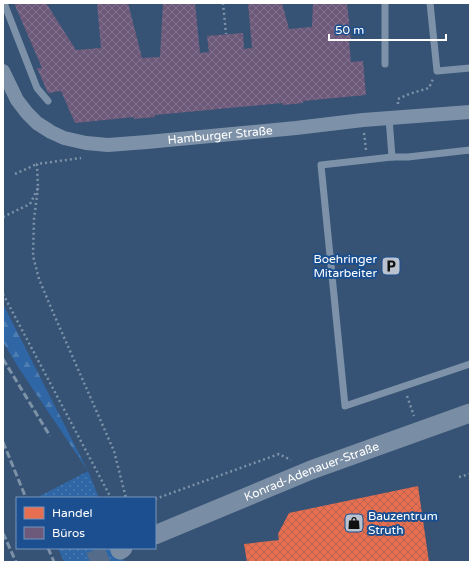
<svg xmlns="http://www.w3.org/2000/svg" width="473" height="565" font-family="'Varela Round',sans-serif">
<defs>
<pattern id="grass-dots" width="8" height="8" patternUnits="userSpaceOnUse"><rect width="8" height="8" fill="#2f66a5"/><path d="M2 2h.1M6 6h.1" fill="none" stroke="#4e7db2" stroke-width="1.8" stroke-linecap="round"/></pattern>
<pattern id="forest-firs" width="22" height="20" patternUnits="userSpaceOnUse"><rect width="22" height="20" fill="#2f66a5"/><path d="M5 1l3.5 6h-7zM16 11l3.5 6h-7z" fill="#4e7db2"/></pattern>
<pattern id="shops-cross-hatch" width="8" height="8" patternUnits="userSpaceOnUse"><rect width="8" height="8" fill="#e76f51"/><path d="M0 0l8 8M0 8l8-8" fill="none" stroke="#b86450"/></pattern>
<pattern id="offices-cross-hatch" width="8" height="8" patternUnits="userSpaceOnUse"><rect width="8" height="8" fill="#6d597a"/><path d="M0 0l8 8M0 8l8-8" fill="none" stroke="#83728e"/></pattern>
</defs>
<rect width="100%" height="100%" fill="#365274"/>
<g fill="url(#grass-dots)">
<polygon points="88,471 99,498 36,498"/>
<polygon points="58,548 119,548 124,562 64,562"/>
</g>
<polygon fill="url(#forest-firs)" points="3,304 88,471 20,370 3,342"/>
<polygon fill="url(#shops-cross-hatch)" points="418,486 429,562 247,562 244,544 279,540 278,534 289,513"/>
<polygon fill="url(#offices-cross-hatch)" points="14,3 46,3 76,50 101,48 97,3 128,3 142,58 160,57 163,3 195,3 200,53 209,52 207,36 243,33 244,49 252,48 248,3 282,3 289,29 312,27 313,3 347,3 351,41 349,41 351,62 363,61 366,95 303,101 303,103 283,105 282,103 155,115 155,117 134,119 134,117 75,123 61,91 48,93 37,68 42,68"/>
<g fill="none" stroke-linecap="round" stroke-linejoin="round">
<polyline stroke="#546c89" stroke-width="19" stroke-dasharray="19 10" stroke-linecap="butt" points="90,562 120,550"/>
<g stroke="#7d92a8" stroke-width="2.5" stroke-dasharray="2 3" stroke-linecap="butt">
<polyline points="223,3 226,34"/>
<polyline points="398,104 398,99 409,94 429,88 433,79"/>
<polyline points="364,133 366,150"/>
<polyline points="15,174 37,164"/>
<polyline points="38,188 34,219 33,256 39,279 52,310 114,451 126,498"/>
<polyline points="3,217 30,204 38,188 37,164 81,158"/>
<polyline points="3,294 111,498"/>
<polyline points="407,396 414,416"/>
<polyline points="459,477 470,474"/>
<polyline points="155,499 279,454 291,460"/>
</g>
<g stroke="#7d92a8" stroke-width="7">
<polyline points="4,3 37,88 48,101"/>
<polyline points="430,3 437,71 470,68"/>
<polyline points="385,64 385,3"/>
<polyline points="389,118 392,157"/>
<polyline points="470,150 408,157 392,157 321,165 345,406 470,364"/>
</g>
<path stroke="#7d92a8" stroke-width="14" id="s1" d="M 3,71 L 17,100 L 27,113 L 37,123 L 51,132 L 64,138 L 86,143 L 108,145 L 147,142 L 296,128 L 363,120 L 470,112"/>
<g stroke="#798da4" stroke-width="19">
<path id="s2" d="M 155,535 L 311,470 L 470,413"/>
<polyline points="120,550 123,548"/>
</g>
<g stroke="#7e92a7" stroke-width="3" stroke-dasharray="7 3" stroke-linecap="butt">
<polyline points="3,359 50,436"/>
<polyline points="3,442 26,498"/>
<polyline points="3,533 16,562"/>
<polyline points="48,548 54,562"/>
</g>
</g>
<defs>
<symbol id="parking-square" viewBox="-11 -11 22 22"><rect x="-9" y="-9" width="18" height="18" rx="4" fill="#b9c2ce" stroke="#1b4f8f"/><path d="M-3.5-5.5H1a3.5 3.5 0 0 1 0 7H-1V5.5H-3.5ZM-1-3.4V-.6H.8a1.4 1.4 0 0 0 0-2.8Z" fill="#111"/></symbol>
<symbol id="shop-square" viewBox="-11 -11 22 22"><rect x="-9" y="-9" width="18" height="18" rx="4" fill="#b9c2ce" stroke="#1b4f8f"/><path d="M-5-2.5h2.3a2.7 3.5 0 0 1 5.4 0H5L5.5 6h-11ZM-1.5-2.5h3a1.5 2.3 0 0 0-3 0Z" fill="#111"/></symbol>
</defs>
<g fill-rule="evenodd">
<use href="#parking-square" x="380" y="255" width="22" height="22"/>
<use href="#shop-square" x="343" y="512" width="22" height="22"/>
</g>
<g text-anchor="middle" stroke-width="4" stroke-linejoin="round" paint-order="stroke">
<g font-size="12" fill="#fff" stroke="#1b4f8f">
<text dy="4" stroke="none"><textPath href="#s1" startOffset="251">Hamburger Straße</textPath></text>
<text dy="4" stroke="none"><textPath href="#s2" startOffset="169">Konrad-Adenauer-Straße</textPath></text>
</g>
<g font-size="12" fill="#fff" stroke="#1b4f8f" text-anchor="end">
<text x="377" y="263">Boehringer<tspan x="377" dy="14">Mitarbeiter</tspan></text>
<text x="368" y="520" text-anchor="start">Bauzentrum<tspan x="368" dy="14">Struth</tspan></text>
</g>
</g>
<rect width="473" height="565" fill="none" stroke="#ffffff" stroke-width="8"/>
<rect x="16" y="497" width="140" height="52" fill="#1b4f8f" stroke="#7695bc"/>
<rect x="24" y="507" width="20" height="12" fill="#e76f51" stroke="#7695bc"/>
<text x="52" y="517" font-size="12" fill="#ffffff">Handel</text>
<rect x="24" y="527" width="20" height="12" fill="#6d597a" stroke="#7695bc"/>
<text x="52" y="537" font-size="12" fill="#ffffff">Büros</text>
<path d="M329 34v6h117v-6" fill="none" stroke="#ffffff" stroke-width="2"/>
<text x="335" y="34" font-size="12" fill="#ffffff" stroke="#1b4f8f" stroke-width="3" paint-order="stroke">50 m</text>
</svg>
